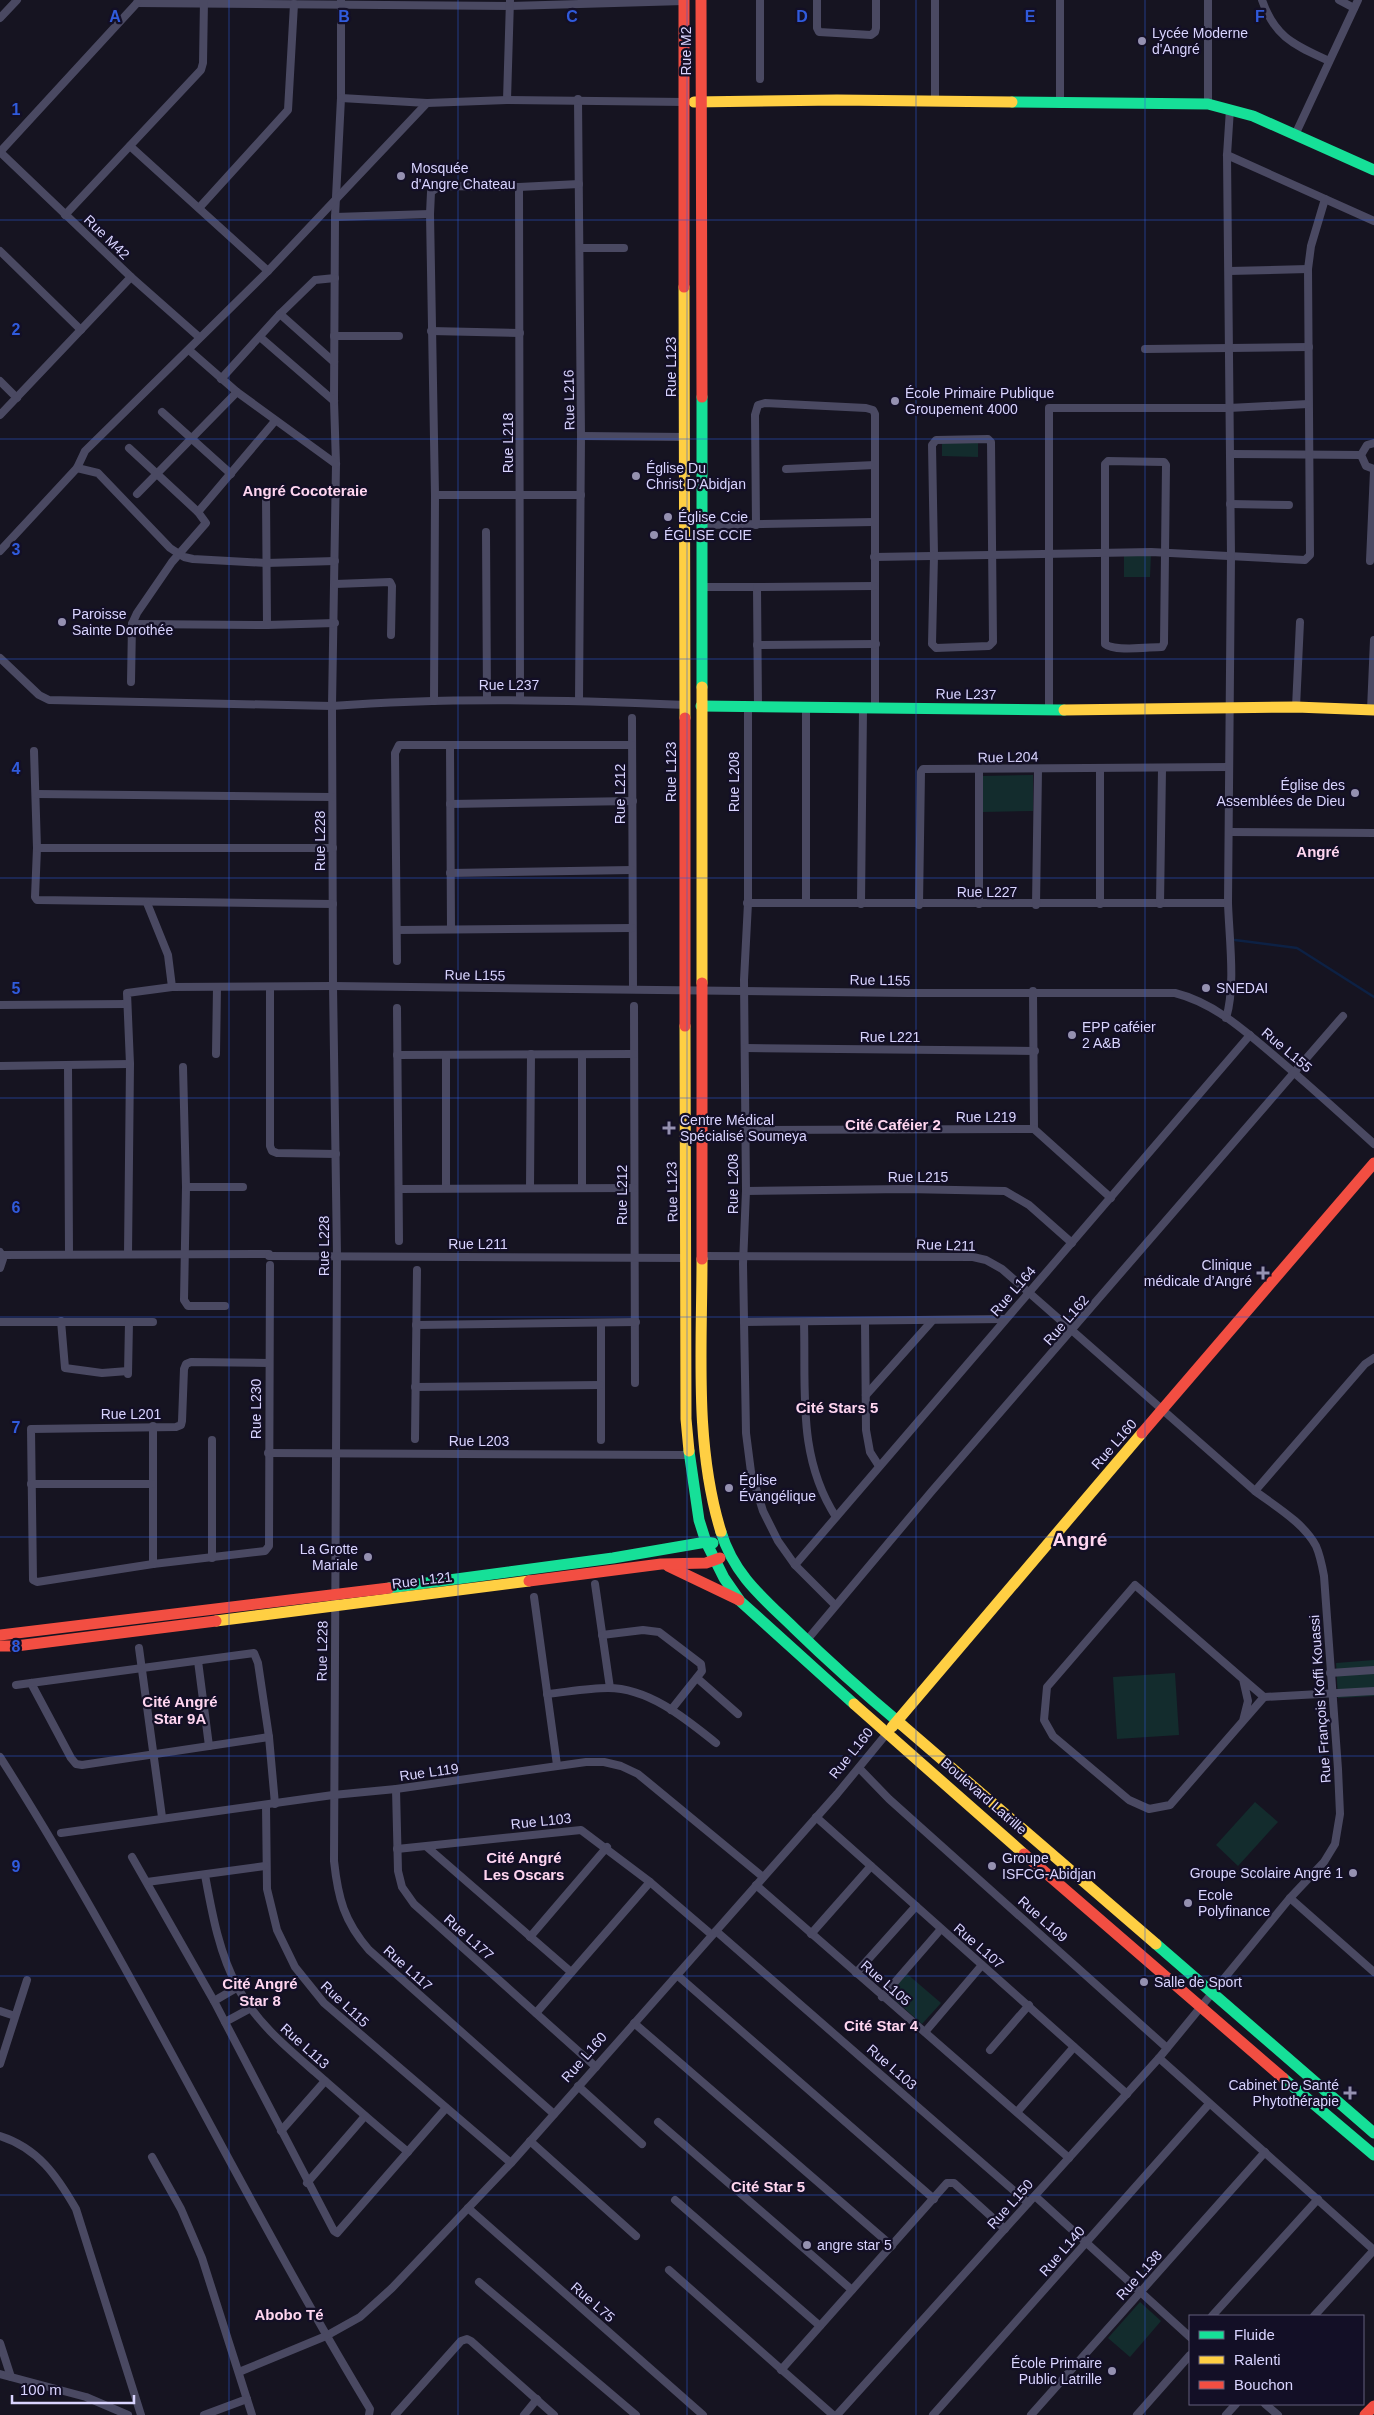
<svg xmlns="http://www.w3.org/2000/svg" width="1374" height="2415" font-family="Helvetica,sans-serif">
<rect width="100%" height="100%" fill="#161421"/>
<g fill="#132c2d">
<polygon points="942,443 978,443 978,457 942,456"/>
<polygon points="1124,554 1151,554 1150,577 1124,577"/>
<polygon points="1033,775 1033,811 983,812 982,776"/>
<polygon points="1374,1660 1374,1696 1338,1698 1336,1663"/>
<polygon points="1175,1673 1179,1735 1117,1739 1113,1677"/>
<polygon points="1255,1802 1278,1822 1238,1866 1216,1845"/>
<polygon points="906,1973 941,2003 922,2024 888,1994"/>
<polygon points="1140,2302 1161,2321 1130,2357 1108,2338"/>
</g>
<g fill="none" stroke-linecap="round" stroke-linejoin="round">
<polyline stroke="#0d2144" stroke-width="2.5" points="1235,940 1297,948 1374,997"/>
<g stroke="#4a4962" stroke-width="8">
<path d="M 341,0 L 341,98 L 335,217 L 334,401 L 336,464 L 332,706 L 333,986 L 337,1256 L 334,1861 C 338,1898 344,1921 369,1950 L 554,2114"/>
<polyline points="760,0 760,79"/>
<polyline points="817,0 817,28 819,32 871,35 875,32 876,28 876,0"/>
<polyline points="935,0 935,102"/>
<path d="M 1262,0 C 1275,38 1295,45 1329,61"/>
<polyline points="1339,0 1354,8"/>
<polyline points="137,3 510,6 684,1"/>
<polyline points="0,18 17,0"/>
<polyline points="341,98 427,103"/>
<polyline points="578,99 581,436 579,701"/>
<polyline points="507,100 510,0"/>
<polyline points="1060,104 1060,0"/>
<polyline points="1208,104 1208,0"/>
<polyline points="1295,135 1358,0"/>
<polyline points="130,146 268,271"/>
<polyline points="0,152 131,277 199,337"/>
<polyline points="0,152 137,3"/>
<polyline points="1227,155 1374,221"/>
<polyline points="519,187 520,700"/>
<polyline points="199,208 288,110 294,4"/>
<polyline points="65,215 201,70 203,63 204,0"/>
<polyline points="335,217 430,214"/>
<polyline points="580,248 624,248"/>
<polyline points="0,251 81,330"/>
<polyline points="1229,271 1308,269"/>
<polyline points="280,314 334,362"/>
<polyline points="431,331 520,333"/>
<polyline points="334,336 399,336"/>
<polyline points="260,337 334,401"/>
<polyline points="1145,349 1309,347"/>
<polyline points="189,350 237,392 336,464"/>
<polyline points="221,379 280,314 315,280 335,278"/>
<polyline points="0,381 17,398"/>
<polyline points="162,412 231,474"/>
<polyline points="0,415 131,277"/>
<polyline points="581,436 686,437"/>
<polygon points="988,439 991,442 993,642 989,646 936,648 932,644 934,555 932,445 936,440"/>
<polyline points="1374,443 1367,445 1361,455 1366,466 1374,469"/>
<polyline points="129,448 198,512 206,523 172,562 137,613 132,624 131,682"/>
<polyline points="1230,454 1361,455"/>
<path d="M 1108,461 L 1164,462 L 1166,465 L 1164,643 L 1162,647 C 1149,647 1114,652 1105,644 L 1105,464 Z"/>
<polyline points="77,468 98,473 170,548 184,557 193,559 266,563 335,561"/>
<polyline points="786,469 875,465"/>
<polyline points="137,494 237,392"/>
<polyline points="435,495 581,495"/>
<polyline points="266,496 267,625"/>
<polyline points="1230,504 1289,505"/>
<polyline points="198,512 275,421"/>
<polyline points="702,525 874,522"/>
<polyline points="756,525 755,415 758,405 765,403 866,408 873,410 875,414 875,708"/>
<polyline points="486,532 487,700"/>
<polyline points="0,551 77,468 85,451 268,271 427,103 507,100 685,102"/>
<polyline points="874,557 1151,552 1305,560 1310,555 1308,269 1311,246 1325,199"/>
<polyline points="1370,561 1374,471"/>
<polyline points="335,584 390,582 392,586 391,635"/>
<polyline points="701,587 757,587 758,708"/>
<polyline points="757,587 874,586"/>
<polyline points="132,624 267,625 335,623"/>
<polyline points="757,645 876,644"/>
<path d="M 0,658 L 39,695 L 49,700 L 332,706 C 450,697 568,700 686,705"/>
<polyline points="434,701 435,495 430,214 431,192 440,186 519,187 579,184"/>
<polyline points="1296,707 1300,622"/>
<polyline points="748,708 748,903 744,980 746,1191 743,1264 746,1433 751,1472 763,1511 778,1541 795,1565 835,1605"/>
<polyline points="806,709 806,903"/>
<polyline points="1049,710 1049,408 1229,408 1308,404"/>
<polyline points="1371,710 1374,640"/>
<polyline points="632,718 633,989"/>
<polyline points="450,745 451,929"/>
<polyline points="34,751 37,848 35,897 37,900 333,904"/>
<polyline points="1100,769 1100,904"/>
<polyline points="36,794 332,797"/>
<polyline points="450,804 633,801"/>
<polyline points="1229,832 1374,833"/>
<polyline points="37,848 333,848"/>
<polyline points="450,873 632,870"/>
<polyline points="147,903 168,955 172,987"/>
<polyline points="747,903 1228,903"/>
<polyline points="861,904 863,708"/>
<polyline points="979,904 979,771"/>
<polyline points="1160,904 1162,769"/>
<polyline points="919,905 921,772 923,769 1229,767"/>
<polyline points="1036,905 1038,770"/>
<polyline points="397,930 632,928"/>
<polyline points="397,961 395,753 399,745 632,745"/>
<polyline points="270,987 270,1146 272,1151 277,1153 336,1154"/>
<polyline points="1033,991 1034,1129"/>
<polyline points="0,1005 127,1004"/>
<polyline points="634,1006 635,1383"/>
<polyline points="397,1008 399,1241"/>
<path d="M 1226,1018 C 1236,987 1229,936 1228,903 L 1231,556 L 1227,155 L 1230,109"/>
<polyline points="745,1048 1035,1051"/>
<polyline points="216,1054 217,987"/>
<polyline points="397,1055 634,1054"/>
<polyline points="0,1066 130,1064"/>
<polyline points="68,1066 69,1253"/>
<polyline points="183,1067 186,1187 184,1300 188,1306 225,1306"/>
<polyline points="745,1130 1034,1129 1111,1198"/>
<polyline points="186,1187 243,1187"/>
<polyline points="530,1187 531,1054"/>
<polyline points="582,1187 582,1055"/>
<polyline points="446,1188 446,1055"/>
<polyline points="399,1189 634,1188"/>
<polyline points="746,1191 906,1189 1005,1191 1029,1205 1072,1243"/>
<polyline points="0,1252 3,1259 0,1268"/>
<path d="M 128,1254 L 130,1064 L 127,993 L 172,987 L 333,986 L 907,993 L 1175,993 C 1215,1003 1246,1032 1277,1058 C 1310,1086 1342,1115 1374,1144"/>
<polyline points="2,1255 269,1254"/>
<polyline points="269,1256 687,1258"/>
<path d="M 702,1256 L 973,1257 L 986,1260 L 1002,1269 L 1255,1491 C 1275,1506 1304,1523 1316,1546 C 1320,1555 1322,1565 1324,1576 L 1338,1769 L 1340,1814 L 1335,1844 L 1324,1862 L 1290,1898 L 1159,2058 L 837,2415"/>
<polyline points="61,1321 65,1368 102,1373 128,1371"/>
<polyline points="865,1321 866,1430 870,1452 879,1466"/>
<polyline points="0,1322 153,1322"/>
<polyline points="744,1322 1005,1319"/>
<path d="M 804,1322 C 806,1391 797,1457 836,1517"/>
<polyline points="601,1323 601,1440"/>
<polyline points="416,1325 636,1322"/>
<polyline points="269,1363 191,1362 186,1364 184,1369 182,1421 181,1425 176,1427 31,1429 33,1580 37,1582 153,1564 265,1551 269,1546 270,1265"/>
<polyline points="128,1374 129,1322"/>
<polyline points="415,1387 600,1385"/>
<polyline points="866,1395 932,1321"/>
<polyline points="153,1426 153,1564"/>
<polyline points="415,1439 417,1270"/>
<polyline points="212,1440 212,1558"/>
<polyline points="268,1453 689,1455"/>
<polyline points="31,1484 152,1484"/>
<polyline points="1255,1491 1365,1364 1374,1358"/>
<polyline points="795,1565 1250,1035"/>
<polyline points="595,1584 610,1688"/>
<polyline points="534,1597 557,1765"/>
<polyline points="602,1635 643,1630 659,1632 701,1664 702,1671 671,1710"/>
<polyline points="807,1640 932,1491 1343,1016"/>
<polyline points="139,1648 162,1817"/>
<polyline points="198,1661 209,1746"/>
<polyline points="1330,1673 1374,1670"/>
<polyline points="697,1678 738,1714"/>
<polyline points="1243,1679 1135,1585 1047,1687 1044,1720 1053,1736 1129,1800 1149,1809 1170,1805 1264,1697 1243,1679 1248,1701 1243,1721"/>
<polyline points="31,1683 71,1758 76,1764 82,1765 269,1737"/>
<polyline points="16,1685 254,1653 258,1663 269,1737 275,1804"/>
<path d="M 547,1694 C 567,1692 588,1688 608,1688 C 649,1688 686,1719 716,1743"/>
<polyline points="1264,1697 1374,1691"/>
<path d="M 0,1757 C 135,1968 241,2196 370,2409 L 369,2415"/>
<polyline points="859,1768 889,1799 1167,2048"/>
<polyline points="396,1789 398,1871 402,1887 414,1904 596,2067"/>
<polyline points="266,1805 267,1889 277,1930 295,1967 324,2003 511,2163"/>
<polyline points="816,1817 1127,2094"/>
<polyline points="61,1833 333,1795 396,1789 586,1762 604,1762 621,1766 638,1774 763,1877"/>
<polyline points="427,1847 571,1972"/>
<polyline points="397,1849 581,1830 650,1882 712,1935"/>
<polyline points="132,1857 214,2001 334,2231 337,2233 446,2108"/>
<path d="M 205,1875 C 212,1913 219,1953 238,1988 C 257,2023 286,2047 315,2072 C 346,2099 376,2126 408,2152"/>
<polyline points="147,1882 265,1866"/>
<polyline points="756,1885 1069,2158"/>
<polyline points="1290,1898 1374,1972"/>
<polyline points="716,1931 1028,2203"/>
<polyline points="811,1934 871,1866"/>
<polyline points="530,1937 607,1847"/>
<polyline points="856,1973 916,1906"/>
<polyline points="677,1975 934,2199"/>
<polyline points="882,1997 941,1929"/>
<polyline points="214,2001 238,1987"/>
<polyline points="0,2011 15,2016"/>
<polyline points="536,2013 650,1882"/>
<polyline points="225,2022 251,2008"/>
<polyline points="634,2023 892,2246"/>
<polyline points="925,2032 982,1965"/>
<polyline points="990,2050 1029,2005"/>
<polyline points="1159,2058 1374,2250"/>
<polyline points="0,2064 27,1980"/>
<polyline points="578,2086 642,2144"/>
<polyline points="1017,2112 1074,2047"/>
<polyline points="658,2122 852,2290"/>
<polyline points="281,2131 325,2081"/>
<path d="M 0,2136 C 38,2148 57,2176 76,2209 L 141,2415"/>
<polyline points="530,2141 636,2236"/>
<polyline points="152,2157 181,2209 202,2258 252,2415"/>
<polyline points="307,2183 365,2116"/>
<polyline points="1035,2196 1190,2337"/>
<polyline points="675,2200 820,2326"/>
<polyline points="468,2208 703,2415"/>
<polyline points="669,2270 833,2415"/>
<polyline points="479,2282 636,2415"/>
<polyline points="1212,2316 1318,2199"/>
<polyline points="1314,2316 1374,2250"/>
<polyline points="0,2343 11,2377"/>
<polyline points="781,2370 947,2183 954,2183 1005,2229"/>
<polyline points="239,2372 326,2336 360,2317 392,2288 511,2163 837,1794 888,1732"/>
<polyline points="0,2374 86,2397 128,2415"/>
<polyline points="1265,2404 1278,2415"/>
<polyline points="204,2415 247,2399"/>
<polyline points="395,2415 461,2341 467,2339 471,2341 554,2415"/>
<polyline points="524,2415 537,2399"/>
<polyline points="933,2415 1209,2104"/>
<polyline points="1031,2415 1265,2152"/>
<polyline points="1137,2415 1190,2355"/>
<polyline points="1226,2415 1236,2404"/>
</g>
<g stroke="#16e098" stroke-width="11">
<polyline points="1012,102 1208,104 1253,116 1374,170"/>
<polyline points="702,397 702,687"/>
<polyline points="701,706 1064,710"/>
<polyline points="689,1451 699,1520 706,1542 724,1578 740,1601 854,1704"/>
<path d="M 721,1532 C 734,1575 763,1598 794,1628 C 829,1662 865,1694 902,1725"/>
<polyline points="389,1588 613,1558 706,1542 713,1543"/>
<polyline points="1156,1944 1374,2133"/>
<polyline points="1283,2078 1374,2155"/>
</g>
<g stroke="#ffcf43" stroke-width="11">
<polyline points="694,102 837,100 1012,102"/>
<polyline points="684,287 685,718"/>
<polyline points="702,687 702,983"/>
<polyline points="1064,710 1296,707 1374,710"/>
<polyline points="685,1026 686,1419 689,1451"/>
<path d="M 702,1259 C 702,1349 694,1445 721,1532"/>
<polyline points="216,1621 529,1581"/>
<polyline points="854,1704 1024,1854"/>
<polyline points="902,1725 1156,1944"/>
<polyline points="892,1727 1142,1433"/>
</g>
<g stroke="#f24e42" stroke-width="11">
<polyline points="684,0 684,287"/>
<polyline points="701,0 702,397"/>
<polyline points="685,718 685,1026"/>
<polyline points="702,1259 702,983"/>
<polyline points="1142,1433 1374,1163"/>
<polyline points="668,1566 739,1600"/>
<polyline points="529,1581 661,1564 706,1563 720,1558"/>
<polyline points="0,1635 389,1588"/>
<polyline points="0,1646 16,1646 216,1621"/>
<polyline points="1024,1854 1283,2078"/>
<polyline points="1365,2415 1374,2406"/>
</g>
</g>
<path fill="none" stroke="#305bdc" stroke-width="1" stroke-opacity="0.55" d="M 229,0 L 229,2415M 458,0 L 458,2415M 687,0 L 687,2415M 916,0 L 916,2415M 1145,0 L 1145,2415M 0,220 L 1374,220M 0,439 L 1374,439M 0,659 L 1374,659M 0,878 L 1374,878M 0,1098 L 1374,1098M 0,1317 L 1374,1317M 0,1537 L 1374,1537M 0,1756 L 1374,1756M 0,1976 L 1374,1976M 0,2195 L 1374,2195"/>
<g fill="#9591b1" stroke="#130f26" stroke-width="2">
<circle cx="1142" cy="41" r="5"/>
<circle cx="401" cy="176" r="5"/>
<circle cx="895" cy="401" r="5"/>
<circle cx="636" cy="476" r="5"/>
<circle cx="668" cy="517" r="5"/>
<circle cx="654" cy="535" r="5"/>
<circle cx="62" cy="622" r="5"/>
<circle cx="1355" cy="793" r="5"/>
<circle cx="1206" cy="988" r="5"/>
<circle cx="1072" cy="1035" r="5"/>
<path d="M666.5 1120.5h5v5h5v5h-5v5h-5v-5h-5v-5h5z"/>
<path d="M1260.5 1265.5h5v5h5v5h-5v5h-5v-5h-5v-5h5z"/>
<circle cx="729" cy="1488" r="5"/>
<circle cx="368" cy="1557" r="5"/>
<circle cx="992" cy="1866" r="5"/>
<circle cx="1353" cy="1873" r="5"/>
<circle cx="1188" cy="1903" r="5"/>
<circle cx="1144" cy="1982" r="5"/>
<path d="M1347.5 2085.5h5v5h5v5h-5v5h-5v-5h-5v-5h5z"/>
<circle cx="807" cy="2245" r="5"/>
<circle cx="1112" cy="2371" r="5"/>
</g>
<g text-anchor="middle" stroke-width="4.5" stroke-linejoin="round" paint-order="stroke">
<g font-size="14" fill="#d9d4ff" stroke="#130f26" text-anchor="start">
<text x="1152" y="38">Lycée Moderne<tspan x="1152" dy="16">d'Angré</tspan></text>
<text x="411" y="173">Mosquée<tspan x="411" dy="16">d'Angre Chateau</tspan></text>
<text x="905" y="398">École Primaire Publique<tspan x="905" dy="16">Groupement 4000</tspan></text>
<text x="646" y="473">Église Du<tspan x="646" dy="16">Christ D'Abidjan</tspan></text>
<text x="678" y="522">Église Ccie</text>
<text x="664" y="540">ÉGLISE CCIE</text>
<text x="72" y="619">Paroisse<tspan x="72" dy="16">Sainte Dorothée</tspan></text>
<text x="1345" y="790" text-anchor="end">Église des<tspan x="1345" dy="16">Assemblées de Dieu</tspan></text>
<text x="1216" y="993">SNEDAI</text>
<text x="1082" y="1032">EPP caféier<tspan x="1082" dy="16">2 A&amp;B</tspan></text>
<text x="680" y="1125">Centre Médical<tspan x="680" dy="16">Spécialisé Soumeya</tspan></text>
<text x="1252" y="1270" text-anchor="end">Clinique<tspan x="1252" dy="16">médicale d’Angré</tspan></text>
<text x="739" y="1485">Église<tspan x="739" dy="16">Évangélique</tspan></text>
<text x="358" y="1554" text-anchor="end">La Grotte<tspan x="358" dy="16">Mariale</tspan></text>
<text x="1002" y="1863">Groupe<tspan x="1002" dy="16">ISFCG-Abidjan</tspan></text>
<text x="1343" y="1878" text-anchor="end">Groupe Scolaire Angré 1</text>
<text x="1198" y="1900">Ecole<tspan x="1198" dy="16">Polyfinance</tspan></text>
<text x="1154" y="1987">Salle de Sport</text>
<text x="1339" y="2090" text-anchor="end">Cabinet De Santé<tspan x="1339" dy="16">Phytothérapie</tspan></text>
<text x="817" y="2250">angre star 5</text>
<text x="1102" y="2368" text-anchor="end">École Primaire<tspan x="1102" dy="16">Public Latrille</tspan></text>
</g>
<g font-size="14" fill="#d9d4ff" stroke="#130f26">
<text transform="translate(686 51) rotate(-90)" y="5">Rue M2</text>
<text transform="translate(107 237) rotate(44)" y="5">Rue M42</text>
<text transform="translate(671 367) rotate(-90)" y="5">Rue L123</text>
<text transform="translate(569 400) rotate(-91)" y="5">Rue L216</text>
<text transform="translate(508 443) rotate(-90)" y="5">Rue L218</text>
<text x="509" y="690">Rue L237</text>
<text transform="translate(966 694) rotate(1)" y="5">Rue L237</text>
<text transform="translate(1008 757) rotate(-1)" y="5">Rue L204</text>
<text transform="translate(671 772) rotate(-90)" y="5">Rue L123</text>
<text transform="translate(734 782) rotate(-90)" y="5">Rue L208</text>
<text transform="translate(620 794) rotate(-90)" y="5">Rue L212</text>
<text transform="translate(320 841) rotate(-90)" y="5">Rue L228</text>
<text x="987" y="897">Rue L227</text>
<text transform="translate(475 975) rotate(1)" y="5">Rue L155</text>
<text transform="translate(880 980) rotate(1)" y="5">Rue L155</text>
<text x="890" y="1042">Rue L221</text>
<text transform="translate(1287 1050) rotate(40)" y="5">Rue L155</text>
<text x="986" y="1122">Rue L219</text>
<text x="918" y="1182">Rue L215</text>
<text transform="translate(733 1184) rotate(-90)" y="5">Rue L208</text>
<text transform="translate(672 1192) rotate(-91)" y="5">Rue L123</text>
<text transform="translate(622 1195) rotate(-90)" y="5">Rue L212</text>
<text x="478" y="1249">Rue L211</text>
<text transform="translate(946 1245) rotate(2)" y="5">Rue L211</text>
<text transform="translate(324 1246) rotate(-90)" y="5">Rue L228</text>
<text transform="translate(1013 1291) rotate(-49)" y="5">Rue L164</text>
<text transform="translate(1066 1320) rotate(-49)" y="5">Rue L162</text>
<text transform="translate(256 1409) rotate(-90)" y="5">Rue L230</text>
<text x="131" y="1419">Rue L201</text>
<text x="479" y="1446">Rue L203</text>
<text transform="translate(1114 1444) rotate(-49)" y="5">Rue L160</text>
<text transform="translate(422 1580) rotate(-7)" y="5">Rue L121</text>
<text transform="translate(322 1651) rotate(-89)" y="5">Rue L228</text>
<text transform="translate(1320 1699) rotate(-94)" y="5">Rue François Koffi Kouassi</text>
<text transform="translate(851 1753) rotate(-51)" y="5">Rue L160</text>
<text transform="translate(429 1772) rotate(-8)" y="5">Rue L119</text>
<text transform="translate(984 1796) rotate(41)" y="5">Boulevard Latrille</text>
<text transform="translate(541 1821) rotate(-6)" y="5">Rue L103</text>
<text transform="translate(1043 1919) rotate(42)" y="5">Rue L109</text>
<text transform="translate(469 1937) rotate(42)" y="5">Rue L177</text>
<text transform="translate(979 1946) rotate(41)" y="5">Rue L107</text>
<text transform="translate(408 1968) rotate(42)" y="5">Rue L117</text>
<text transform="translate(886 1983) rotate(41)" y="5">Rue L105</text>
<text transform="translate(345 2004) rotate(43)" y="5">Rue L115</text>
<text transform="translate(305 2046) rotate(42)" y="5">Rue L113</text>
<text transform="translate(584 2057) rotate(-49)" y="5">Rue L160</text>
<text transform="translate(892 2067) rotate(41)" y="5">Rue L103</text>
<text transform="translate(1010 2204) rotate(-48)" y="5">Rue L150</text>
<text transform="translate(1062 2251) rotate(-49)" y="5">Rue L140</text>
<text transform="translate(1139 2275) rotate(-48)" y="5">Rue L138</text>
<text transform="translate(593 2302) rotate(41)" y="5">Rue L75</text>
</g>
<g font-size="15" font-weight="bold" fill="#ffd6f0" stroke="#130f26">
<text x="305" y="496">Angré Cocoteraie</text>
<text x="1318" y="857">Angré</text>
<text x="893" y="1130">Cité Caféier 2</text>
<text x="837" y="1413">Cité Stars 5</text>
<text x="180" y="1707">Cité Angré<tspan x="180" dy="17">Star 9A</tspan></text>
<text x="524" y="1863">Cité Angré<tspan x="524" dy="17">Les Oscars</tspan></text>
<text x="260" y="1989">Cité Angré<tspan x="260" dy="17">Star 8</tspan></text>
<text x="881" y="2031">Cité Star 4</text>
<text x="768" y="2192">Cité Star 5</text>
<text x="289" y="2320">Abobo Té</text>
</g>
<g font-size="19" font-weight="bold" fill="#ffd6f0" stroke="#130f26">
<text x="1080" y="1546">Angré</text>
</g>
</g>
<g font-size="16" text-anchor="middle" font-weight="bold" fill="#305bdc" stroke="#130f26" stroke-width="4.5" stroke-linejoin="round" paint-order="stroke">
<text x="115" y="22">A</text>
<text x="344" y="22">B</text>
<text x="572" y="22">C</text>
<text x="802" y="22">D</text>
<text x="1030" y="22">E</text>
<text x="1260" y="22">F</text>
<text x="16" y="115">1</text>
<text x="16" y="335">2</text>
<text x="16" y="555">3</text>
<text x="16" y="774">4</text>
<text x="16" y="994">5</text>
<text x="16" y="1213">6</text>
<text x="16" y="1433">7</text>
<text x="16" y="1652">8</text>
<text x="16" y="1872">9</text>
</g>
<rect x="1189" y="2315" width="175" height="90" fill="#130f26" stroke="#625e7d"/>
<rect x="1199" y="2331" width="25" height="8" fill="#16e098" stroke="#625e7d"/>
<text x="1234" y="2340" font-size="15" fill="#d9d4ff">Fluide</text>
<rect x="1199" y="2356" width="25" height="8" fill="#ffcf43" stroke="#625e7d"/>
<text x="1234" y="2365" font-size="15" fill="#d9d4ff">Ralenti</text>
<rect x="1199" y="2381" width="25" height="8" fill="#f24e42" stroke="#625e7d"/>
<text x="1234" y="2390" font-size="15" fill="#d9d4ff">Bouchon</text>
<path d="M12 2395v8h122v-8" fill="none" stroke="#d9d4ff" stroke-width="2.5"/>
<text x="20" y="2395" font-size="15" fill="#d9d4ff" stroke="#130f26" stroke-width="4" paint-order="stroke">100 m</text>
</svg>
